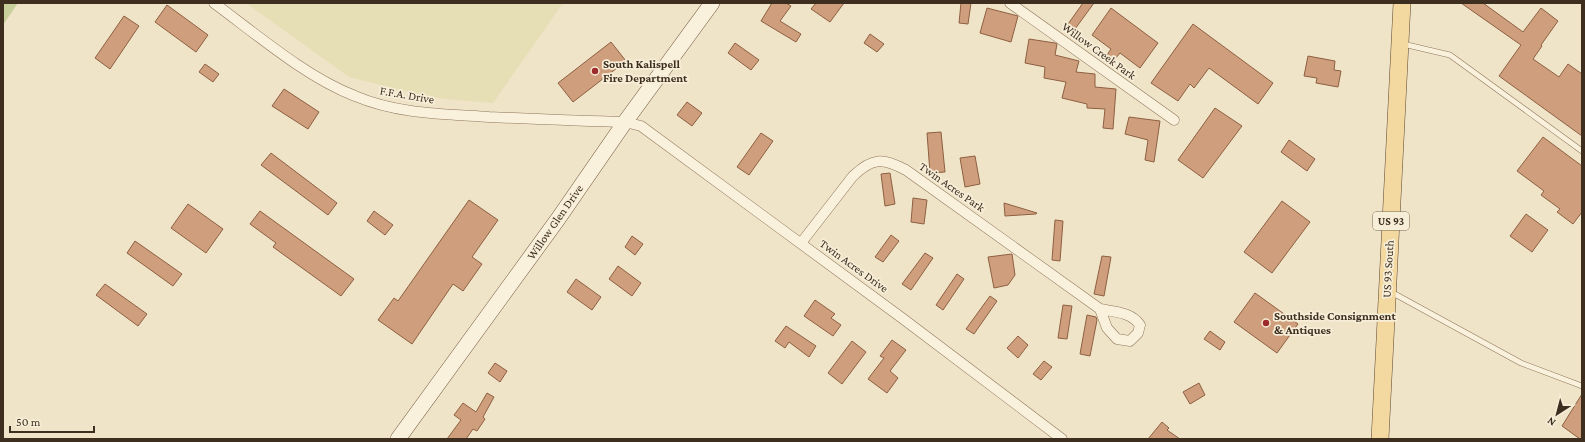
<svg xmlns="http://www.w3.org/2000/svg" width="1585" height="442" font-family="'Crimson Pro',serif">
<rect width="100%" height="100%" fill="#f0e4c8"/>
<polygon fill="#e6deb5" points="246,3 563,3 493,103 444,99 401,90 349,77"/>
<polygon fill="#c9cf9b" points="3,3 18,3 3,25"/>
<g fill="#cf9f7d" stroke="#8d5f41">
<polygon points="772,3 786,3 791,6 780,21 801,34 796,42 761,21"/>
<polygon points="816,3 844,3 830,22 811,9"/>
<polygon points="961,3 971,3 968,24 959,23"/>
<polygon points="1083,3 1094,3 1075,29 1068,24"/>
<polygon points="1461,3 1483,3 1523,32 1541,8 1558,21 1541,45 1542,46 1533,59 1559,77 1568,64 1582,74 1582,136 1499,76 1521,45"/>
<polygon points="167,5 208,35 196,52 155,22"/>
<polygon points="987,8 1018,16 1011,42 980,33"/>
<polygon points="1111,8 1158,43 1140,68 1120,53 1114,60 1107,55 1111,49 1092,35"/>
<polygon points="124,16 139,26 110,69 95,58"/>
<polygon points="1193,24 1273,83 1258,104 1209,68 1194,88 1190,84 1178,101 1151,83"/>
<polygon points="870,34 884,44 877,52 864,43"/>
<polygon points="1029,39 1055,43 1057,44 1055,55 1079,61 1076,72 1095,74 1095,87 1116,89 1113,129 1103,128 1105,109 1087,108 1087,104 1062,98 1066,82 1044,78 1045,67 1025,63"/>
<polygon points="611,42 626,61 573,102 558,83"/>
<polygon points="735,43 759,60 751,70 728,53"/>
<polygon points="1308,56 1335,61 1334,70 1341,71 1338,87 1316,83 1317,78 1304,76"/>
<polygon points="205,64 219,74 213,82 199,72"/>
<polygon points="284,89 319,112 308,129 272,106"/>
<polygon points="687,102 702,113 692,126 677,115"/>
<polygon points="1215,108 1242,126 1203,178 1178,160"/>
<polygon points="1129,117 1160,121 1154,162 1145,160 1148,140 1125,134"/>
<polygon points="941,132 945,172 930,173 927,133"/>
<polygon points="761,133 773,141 749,175 737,167"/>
<polygon points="1543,137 1582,166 1582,212 1573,224 1557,212 1560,209 1541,195 1544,191 1517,171"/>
<polygon points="1289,140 1315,159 1307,171 1281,152"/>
<polygon points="271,153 337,203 328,215 261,165"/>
<polygon points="975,156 980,184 965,187 960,158"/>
<polygon points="890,173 895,204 885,206 881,174"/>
<polygon points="913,198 927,200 924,224 911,222"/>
<polygon points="469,200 498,220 472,257 482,264 463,291 453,284 412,344 378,320 394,298 398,301"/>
<polygon points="1282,201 1310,222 1272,273 1244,252"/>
<polygon points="1004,203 1037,213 1036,214 1005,216"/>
<polygon points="188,204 223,229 206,253 171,228"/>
<polygon points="260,211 354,279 341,296 273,247 276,243 250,224"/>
<polygon points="374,211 393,225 385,235 367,221"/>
<polygon points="1526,214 1548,230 1532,252 1510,236"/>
<polygon points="1055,220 1063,221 1060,261 1052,260"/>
<polygon points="891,235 899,241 883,262 875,257"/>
<polygon points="632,236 643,244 635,255 625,247"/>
<polygon points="135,241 182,274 173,286 127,253"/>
<polygon points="925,253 933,258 911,290 902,284"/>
<polygon points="1012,254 1015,275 1008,285 994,288 988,257"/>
<polygon points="1102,256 1111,257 1104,296 1094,294"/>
<polygon points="618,266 641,283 632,296 609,279"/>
<polygon points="957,274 964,279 943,310 936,305"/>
<polygon points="576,279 601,297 592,310 567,292"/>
<polygon points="105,284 147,314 138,326 96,295"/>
<polygon points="1255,293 1298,324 1277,353 1234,322"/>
<polygon points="990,296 997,301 974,334 966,329"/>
<polygon points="815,300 835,314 831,318 841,325 833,336 804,316"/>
<polygon points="1063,305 1072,306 1067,339 1058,338"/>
<polygon points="1087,315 1096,317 1097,320 1090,356 1080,354"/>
<polygon points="786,326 816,346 809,357 789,342 785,348 775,341"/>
<polygon points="1210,331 1225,342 1220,350 1204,339"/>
<polygon points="1018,336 1028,345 1018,358 1007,348"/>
<polygon points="892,340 906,350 890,371 898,378 887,393 868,379 884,358 880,356"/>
<polygon points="852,341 866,352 842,384 828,373"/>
<polygon points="1044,361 1052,367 1041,380 1033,374"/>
<polygon points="495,363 507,371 500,382 488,373"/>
<polygon points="1199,383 1205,395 1190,404 1183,392"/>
<polygon points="487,393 494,397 483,417 485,419 477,431 473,429 466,439 447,439 461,420 454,415 463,403 476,412"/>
<polygon points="1582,394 1582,439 1580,439 1562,426"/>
<polygon points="1162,422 1169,428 1167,430 1180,439 1148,439"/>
</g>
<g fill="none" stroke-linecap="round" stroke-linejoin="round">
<defs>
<g id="lane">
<polyline points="1403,44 1450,55 1582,151"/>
<polyline points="1391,292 1521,363 1582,386"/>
</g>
<g id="street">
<path d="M 214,3 C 256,34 306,77 355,96 C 397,114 444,114 489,117 C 534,119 579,121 625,122 L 641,126 L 902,318 L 1062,439"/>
<polyline points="1010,3 1174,120"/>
<path d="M 801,243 L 853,176 C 873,157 883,158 906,170 L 1100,309 L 1107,328 L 1117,339 L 1130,341 L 1138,333 L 1140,325 C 1131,312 1115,312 1100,309"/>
</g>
<polyline id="secondary" points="398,439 558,219 625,122 712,3"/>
<polyline id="primary" points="1380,439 1402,3"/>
</defs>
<use href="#lane" stroke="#8d765c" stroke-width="6"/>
<use href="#street" stroke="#8d765c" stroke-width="11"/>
<use href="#secondary" stroke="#6f573f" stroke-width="16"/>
<use href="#primary" stroke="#5b4430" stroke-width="18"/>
<use href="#lane" stroke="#faf1dc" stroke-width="5"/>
<use href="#street" stroke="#faf1dc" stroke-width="10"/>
<use href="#secondary" stroke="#faf1dc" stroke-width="15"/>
<use href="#primary" stroke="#f3d9a0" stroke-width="17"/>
</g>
<g fill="#9e2a2b" stroke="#f7eed8" stroke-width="1.5">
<circle cx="595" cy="71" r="4"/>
<circle cx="1266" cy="323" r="4"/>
</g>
<g text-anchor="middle" stroke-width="3.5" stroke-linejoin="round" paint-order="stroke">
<rect fill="#f7eed8" stroke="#756857" stroke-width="1" x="1373" y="212" width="36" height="18" rx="3"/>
<g font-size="11" font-weight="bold" fill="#3d2e20">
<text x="1391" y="225">US 93</text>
</g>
<g font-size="12" fill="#3d2e20" stroke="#f7eed8">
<text transform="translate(1099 51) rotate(36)" y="4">Willow Creek Park</text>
<text transform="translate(407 95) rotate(10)" y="4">F.F.A. Drive</text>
<text transform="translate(952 187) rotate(35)" y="4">Twin Acres Park</text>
<text transform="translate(555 222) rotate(-55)" y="4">Willow Glen Drive</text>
<text transform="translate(854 266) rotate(36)" y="4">Twin Acres Drive</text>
<text transform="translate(1388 269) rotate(-87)" y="4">US 93 South</text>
</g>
<g font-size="12" font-weight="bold" fill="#3d2e20" stroke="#f7eed8" text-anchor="start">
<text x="603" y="68">South Kalispell<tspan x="603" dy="14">Fire Department</tspan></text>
<text x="1274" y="320">Southside Consignment<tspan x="1274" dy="14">&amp; Antiques</tspan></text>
</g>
</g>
<rect width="1585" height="442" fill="none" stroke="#3d2e20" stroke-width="8"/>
<g transform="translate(1557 414) rotate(216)" stroke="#f7eed8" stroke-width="3" paint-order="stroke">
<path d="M0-3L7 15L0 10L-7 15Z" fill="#3d2e20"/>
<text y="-6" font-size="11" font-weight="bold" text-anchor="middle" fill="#3d2e20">N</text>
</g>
<path d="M10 426v6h84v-6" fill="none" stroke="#3d2e20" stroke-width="2"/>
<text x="16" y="426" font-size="12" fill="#3d2e20" stroke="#f7eed8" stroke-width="3" paint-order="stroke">50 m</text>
</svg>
